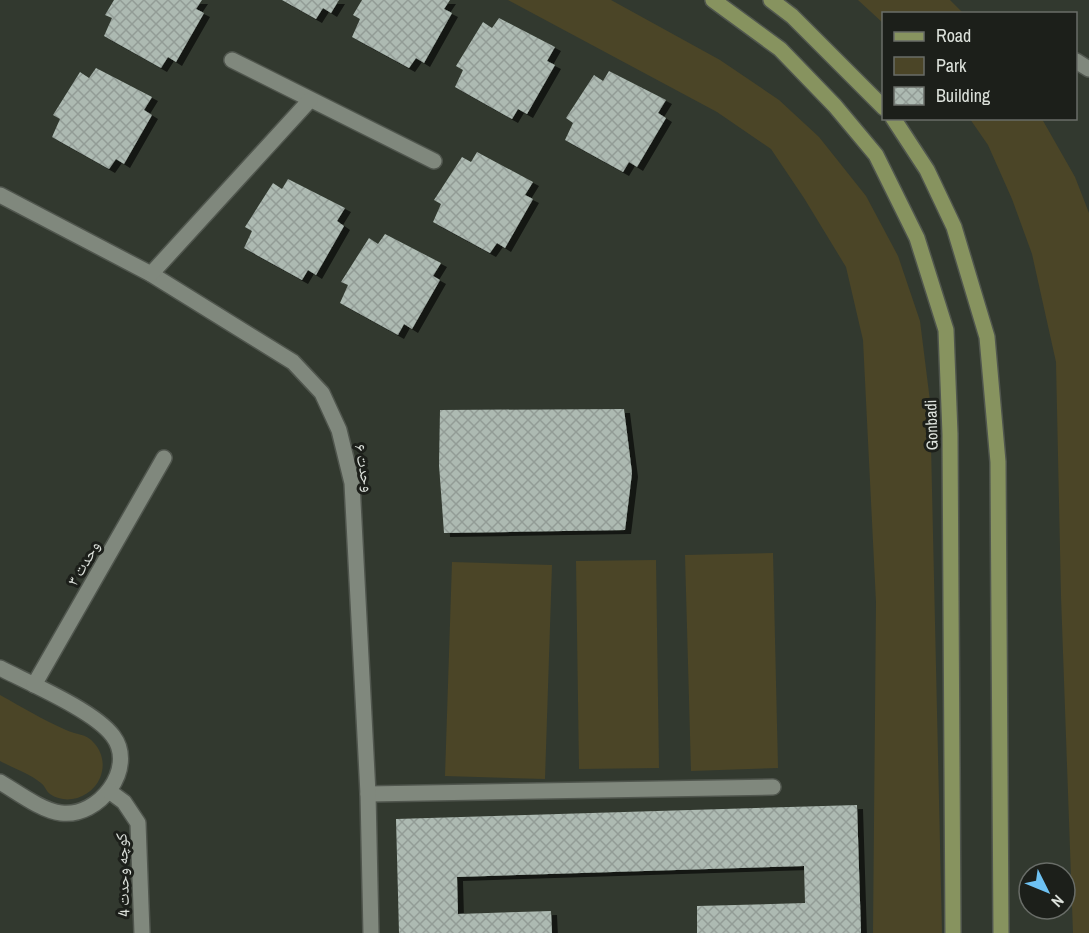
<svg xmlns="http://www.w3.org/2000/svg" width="1089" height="933" font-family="'Archivo Narrow','Noto Naskh Arabic',sans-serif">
<defs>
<pattern id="building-cross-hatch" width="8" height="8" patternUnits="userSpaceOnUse" patternTransform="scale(1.5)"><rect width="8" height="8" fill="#adbab2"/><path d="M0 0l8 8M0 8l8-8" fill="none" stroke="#929c96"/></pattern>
<filter id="shadow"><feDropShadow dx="6" dy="4" stdDeviation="0" flood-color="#0009"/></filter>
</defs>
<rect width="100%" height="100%" fill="#32392f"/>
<g fill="#4b4527">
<polygon points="508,0 611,0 720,60 779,100 819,137 866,196 898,256 920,321 930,401 942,933 873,933 876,602 863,340 846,267 804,198 771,149 717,112"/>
<polygon points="858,0 950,0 963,13 884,14 883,23"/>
<polygon points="970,119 1042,119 1075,177 1089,213 1089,933 1073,933 1061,596 1056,362 1032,254 1012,199 988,145"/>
<polygon points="773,553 778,768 691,771 685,555"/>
<polygon points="656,560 659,768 579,769 576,561"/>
<polygon points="452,562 552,565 545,779 445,776"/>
<path d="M 0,695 C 22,707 43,720 66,730 C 76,735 86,733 94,743 C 103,753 105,766 100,778 C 92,797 67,806 50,794 C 46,791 45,786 41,783 C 32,775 11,767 0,761 Z"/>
</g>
<g fill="url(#building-cross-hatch)" filter="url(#shadow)">
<polygon points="114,0 202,0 196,9 204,13 176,62 168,57 161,68 104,36 112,18 105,15"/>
<polygon points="282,0 339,0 331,13 323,8 316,19"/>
<polygon points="362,0 450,0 444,9 452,13 424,63 416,58 409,68 352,37 360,19 353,15"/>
<polygon points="499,18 555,47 547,61 555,65 527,114 518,109 512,119 455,87 463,70 456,66 483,22 492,28"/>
<polygon points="96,68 152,97 144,110 152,115 124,164 116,159 109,169 52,137 60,119 53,115 80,72 89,78"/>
<polygon points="609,71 666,100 658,113 666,118 637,167 629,162 623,172 565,140 573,123 566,118 594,75 603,81"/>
<polygon points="477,152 533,182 525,195 533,199 505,248 497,243 490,253 433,222 441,204 434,200 462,157 471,162"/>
<polygon points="288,179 345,208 337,221 344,226 316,275 308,270 302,280 244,248 252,231 245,227 273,183 282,189"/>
<polygon points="385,234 441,263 433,276 440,280 412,329 404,324 398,335 340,303 348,285 341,282 369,238 378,244"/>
<polygon points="624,409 632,473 625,530 444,533 439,465 440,410"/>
<polygon points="857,805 861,933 697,933 697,906 805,903 804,866 457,877 458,914 551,911 552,933 399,933 396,819"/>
</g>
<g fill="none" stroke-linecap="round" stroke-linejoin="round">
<defs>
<polyline id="lane" points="368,794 773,787"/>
<g id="street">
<polyline points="232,60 434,161"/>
<polyline points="1076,61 1089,69"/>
<polyline points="0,195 151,274 293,362 322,393 339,430 352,483 368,794 371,933"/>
<polyline points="151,274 310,100"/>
<path d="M 0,668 C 29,683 95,711 113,736 C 137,768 99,818 61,813 C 42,811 17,792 0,782"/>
<polyline points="34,685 164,458"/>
<polyline points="109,791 124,802 138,823 142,933"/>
</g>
<g id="secondary">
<polyline points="713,0 780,49 835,106 876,155 917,238 946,330 950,434 953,933"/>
<polyline points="771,0 792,16 884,108"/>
<polyline points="893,118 927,170 954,227 987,337 998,462 1001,933"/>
</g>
</defs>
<use href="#lane" stroke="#50564e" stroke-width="18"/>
<use href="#street" stroke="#50564e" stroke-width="18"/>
<use href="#secondary" stroke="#50564e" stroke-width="18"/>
<use href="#lane" stroke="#80887d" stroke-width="15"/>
<use href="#street" stroke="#80887d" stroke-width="15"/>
<use href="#secondary" stroke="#87935f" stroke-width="15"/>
</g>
<g text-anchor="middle" stroke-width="6" stroke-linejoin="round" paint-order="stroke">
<g font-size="16" fill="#dde2dc" stroke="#1c1f1a">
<text transform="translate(931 425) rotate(-92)" y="6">Gonbadi</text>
<text transform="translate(365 468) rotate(79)" y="6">وحدت ۶</text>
<text transform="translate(83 563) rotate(-60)" y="6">وحدت ۳</text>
<text transform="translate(122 875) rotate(-92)" y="6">کوچه وحدت 4</text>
</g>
</g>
<rect x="882" y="12" width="195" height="108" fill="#1c1f1a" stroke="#696d68" stroke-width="1.5"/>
<rect x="894" y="32" width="30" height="9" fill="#87935f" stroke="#696d68" stroke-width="1.5"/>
<text x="936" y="42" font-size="18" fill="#dde2dc">Road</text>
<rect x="894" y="57" width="30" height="18" fill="#4b4527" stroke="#696d68" stroke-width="1.5"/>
<text x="936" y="72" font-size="18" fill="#dde2dc">Park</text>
<rect x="894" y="87" width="30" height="18" fill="url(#building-cross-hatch)" stroke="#696d68" stroke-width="1.5"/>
<text x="936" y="102" font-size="18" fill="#dde2dc">Building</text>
<g transform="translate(1047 891) rotate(133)"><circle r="28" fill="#1c1f1a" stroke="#696d68" stroke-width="1.5"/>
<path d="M0-4.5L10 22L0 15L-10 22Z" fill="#6ec2f3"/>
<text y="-9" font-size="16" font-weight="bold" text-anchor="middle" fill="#dde2dc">N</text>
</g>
</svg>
